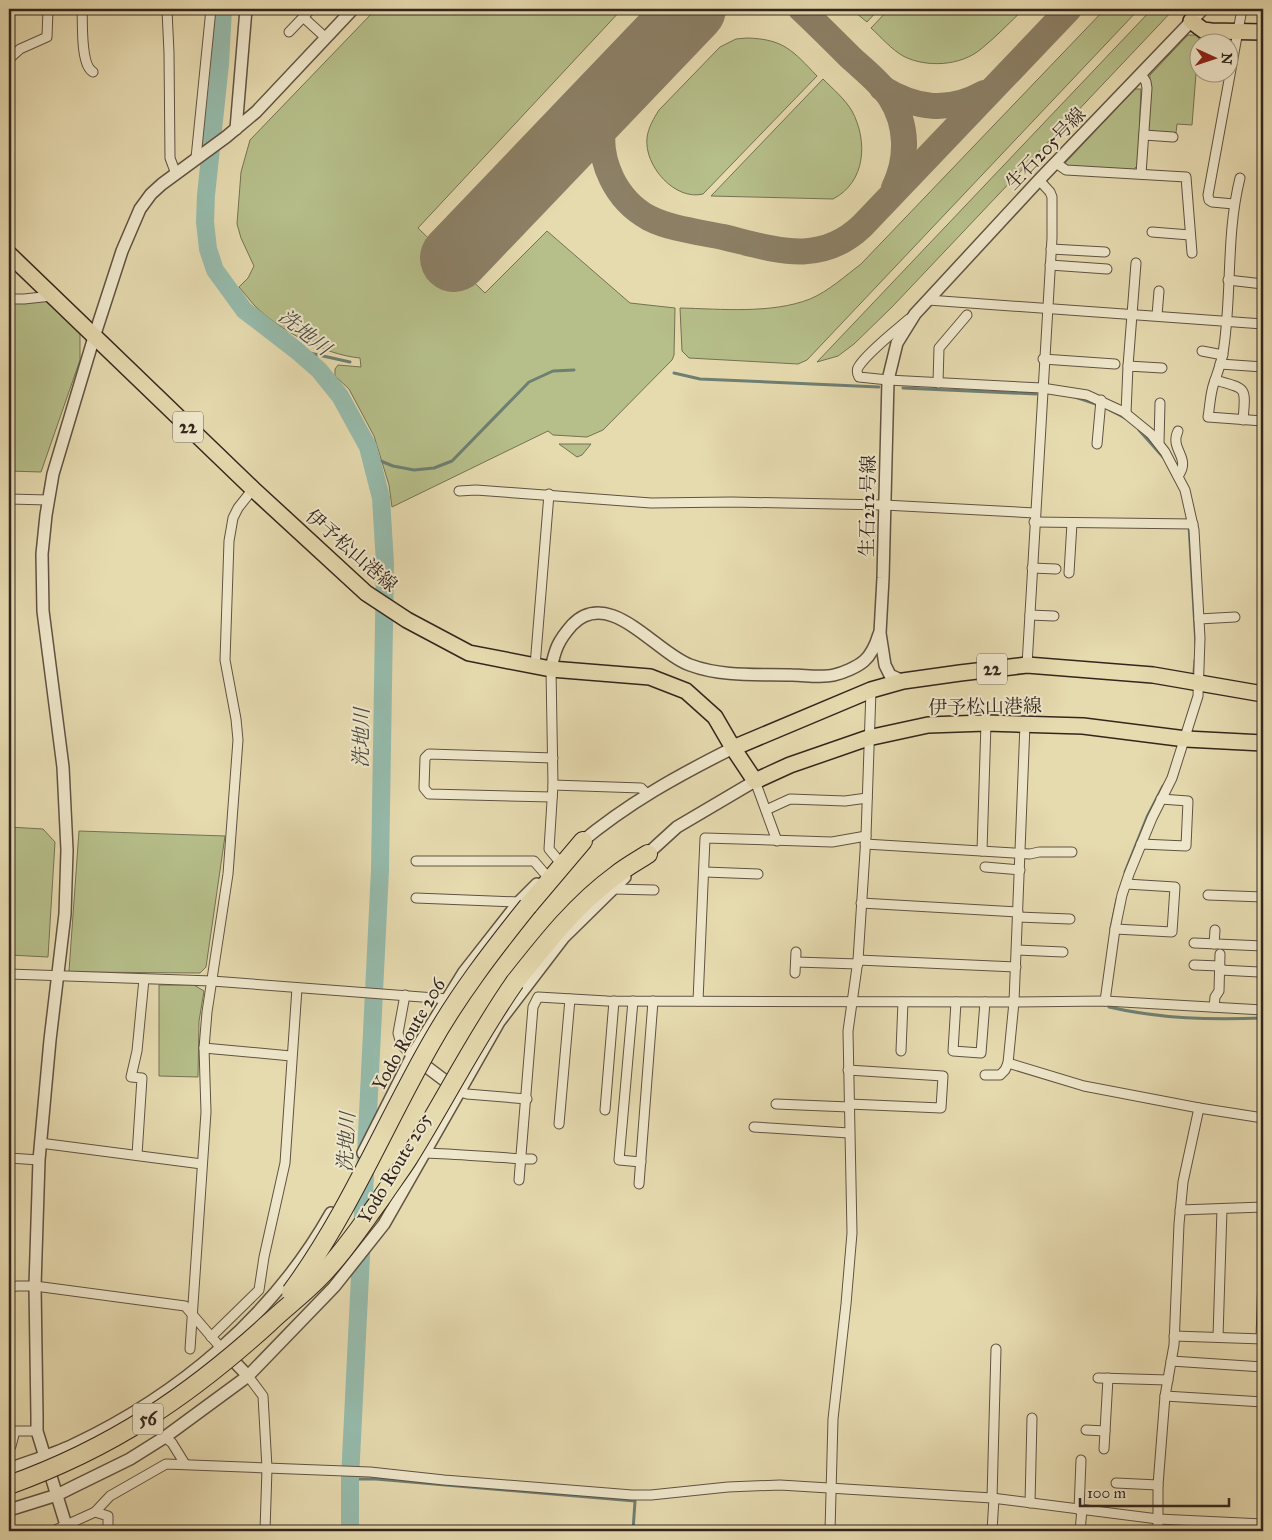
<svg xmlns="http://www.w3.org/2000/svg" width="1272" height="1540" font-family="'IM FELL Great Primer','Noto Serif JP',serif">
<rect width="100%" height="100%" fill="#e6daaf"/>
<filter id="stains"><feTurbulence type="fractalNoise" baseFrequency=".004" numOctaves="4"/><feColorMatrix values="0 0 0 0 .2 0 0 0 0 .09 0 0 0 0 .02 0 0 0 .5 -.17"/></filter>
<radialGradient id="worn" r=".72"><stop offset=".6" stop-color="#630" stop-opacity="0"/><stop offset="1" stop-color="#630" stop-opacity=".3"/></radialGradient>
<g fill="#b6bf8a" stroke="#747254">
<path d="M 376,9 L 622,9 L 418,228 L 485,293 L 547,231 L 630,303 L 675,308 L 674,355 L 672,360 L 603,430 L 587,437 L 553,435 L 548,431 L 392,507 L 389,485 L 374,436 L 349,389 L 335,376 L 335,369 L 338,365 L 361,367 L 360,358 C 325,355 279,330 254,305 C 249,299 244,293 239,287 L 248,278 L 254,266 L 241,238 L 237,224 L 241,172 L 250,140 Z"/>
<polygon points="851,9 879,9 867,22"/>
<path d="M 889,9 L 1024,9 C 1010,22 996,37 981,49 C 961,66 926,68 903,56 C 891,49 881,37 871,28 Z"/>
<path d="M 1105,9 L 1139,9 L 807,360 L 798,364 L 689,358 L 682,351 L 680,308 C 721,309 772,314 810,299 C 829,291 845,276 861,264 Z"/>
<polygon points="1152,9 1174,9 892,307 854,344 838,356 817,362"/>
<polygon points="1188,35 1199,35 1192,125 1177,124 1176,133 1146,132 1150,75"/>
<path d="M 747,38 C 784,39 793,51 817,76 L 703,194 C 675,201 644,166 647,138 C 648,128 654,118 659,110 L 720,47 L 736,39 Z"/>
<path d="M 823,79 C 833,89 845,99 852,111 C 868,141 866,182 833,199 L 711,196 Z"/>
<polygon points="1135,89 1141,89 1138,165 1133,170 1069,166 1065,163"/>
<polygon points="49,299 80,333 80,360 41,472 9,471 9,302"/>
<polygon points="559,444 591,444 582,455 577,457"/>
<polygon points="9,827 43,829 55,842 48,957 9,955"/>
<polygon points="79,831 225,836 206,967 200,973 72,972 69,971"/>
<polygon points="159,985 194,985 204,991 199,1021 198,1077 159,1076"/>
</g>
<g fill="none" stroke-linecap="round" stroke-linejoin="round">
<g stroke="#6e7f73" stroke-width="3">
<polyline points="296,350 350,362"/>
<polyline points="674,373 700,379 879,387"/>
<polyline points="903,388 1036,394"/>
<polyline points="1075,397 1096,404"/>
<polyline points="1110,410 1127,419"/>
<polyline points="1139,430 1163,457"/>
<polyline points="371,457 393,466 414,470 434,468 452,461 529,382 553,371 574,370"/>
<polyline points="1189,525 1196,646"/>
<polyline points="1194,672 1195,660"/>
<polyline points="1125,872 1147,817 1163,786"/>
<polyline points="1111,928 1117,899"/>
<path d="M 1109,1007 C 1161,1019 1211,1020 1263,1018"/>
<polyline points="350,1479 376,1479 635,1501 633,1531"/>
</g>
<polyline stroke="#96bbac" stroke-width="18" points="223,9 220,64 206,195 205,222 208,249 215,270 244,310 296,350 319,370 340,396 368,447 381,498 385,563 380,870 350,1479 350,1531"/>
<g stroke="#8c8066" stroke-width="26">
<path d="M 801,9 C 817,24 834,41 850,57 C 863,69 880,82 890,97 C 908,125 908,159 894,188"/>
<path d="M 623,80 C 615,94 606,108 603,125 C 598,162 616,200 649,218 C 671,229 699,232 723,237 C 774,249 819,267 862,226 L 1069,9"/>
<path d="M 882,88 C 916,109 948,113 984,93"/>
</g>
<polyline stroke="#8c8066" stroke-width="68" points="454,258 692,9"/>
<defs>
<g id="minor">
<path d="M 82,9 C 83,22 80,65 93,72"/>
<polyline points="167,10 169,53 170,158 176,174"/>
<polyline points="303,17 326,38"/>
<polyline points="289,32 311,9"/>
<polyline points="9,59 20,49 47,37 48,9"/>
<polyline points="1141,74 1146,82 1147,88 1141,174"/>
<polyline points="1144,135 1173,137"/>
<polyline points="196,158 211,9"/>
<polyline points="1056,163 1066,170 1186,177 1192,253"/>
<path d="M 1240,178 C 1226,234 1232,290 1224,346 C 1223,359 1218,371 1214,383 C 1210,394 1210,406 1208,417 L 1263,421"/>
<polyline points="1234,204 1212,202 1209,200 1208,195 1242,9"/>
<polyline points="1152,232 1190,235"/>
<polyline points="1051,249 1105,252"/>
<polyline points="1050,265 1107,269"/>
<polyline points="1228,280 1263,284"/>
<polyline points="9,299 24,299 52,296"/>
<polyline points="928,300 1263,324"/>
<polyline points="1157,315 1159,291"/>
<path d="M 909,319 C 895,331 869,351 859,366 C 856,370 857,373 859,377 L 888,380 L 1042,388 L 1087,395 L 1124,412 L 1151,434 L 1165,452 L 1185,490 L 1194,530 L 1200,638 L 1198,696 L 1172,778 L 1152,818 L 1129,874 L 1122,895 L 1115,929 L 1105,1001"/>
<polyline points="1202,351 1223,355"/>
<polyline points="1043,359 1115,364"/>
<polyline points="1220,364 1263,367"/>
<polyline points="1128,366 1136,263"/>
<path d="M 1215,380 C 1247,389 1246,386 1243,420"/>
<polyline points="938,383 939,348 967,315"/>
<polyline points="1126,413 1128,366 1162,368"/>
<path d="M 1178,431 C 1169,450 1192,457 1178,476"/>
<polyline points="1159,443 1160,403"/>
<polyline points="1097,444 1101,400"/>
<polyline points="459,491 476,490 651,503 732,502 884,505 1035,513"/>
<polyline points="9,499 48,500"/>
<polyline points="1034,522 1193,524"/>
<polyline points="1032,568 1056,569"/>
<polyline points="1069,573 1072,523"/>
<polyline points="1030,615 1054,616"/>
<polyline points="1199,619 1235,617"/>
<polyline points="1027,665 1052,238 1052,197 1050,192 1039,180"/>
<polyline points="535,666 549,494"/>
<polyline points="551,669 553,785 549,849 559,861"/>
<polyline points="1025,724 1014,1002 1008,1063 1084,1086 1199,1108"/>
<polyline points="755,781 777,841"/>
<polyline points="553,785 641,788 647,794"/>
<polyline points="552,797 429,794 424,788 425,758 429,754 553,758"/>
<polyline points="766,810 790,799 845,801 867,798"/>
<polyline points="865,844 1030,854 1039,852 1072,852"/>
<polyline points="1141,844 1186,846 1188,801 1161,799"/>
<polyline points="982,851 986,723"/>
<polyline points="416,861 534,861 546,875"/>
<polyline points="985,867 1020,870"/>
<polyline points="705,872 758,874"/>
<polyline points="613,889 654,890"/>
<polyline points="1208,895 1263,897"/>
<polyline points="416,898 519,902"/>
<polyline points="861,903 1018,912"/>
<polyline points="1018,917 1070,919"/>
<polyline points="1115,929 1172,932 1175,887 1126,884"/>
<polyline points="1194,943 1263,946"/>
<polyline points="1214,944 1215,930"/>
<polyline points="1017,950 1063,952"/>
<polyline points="858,960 1016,967"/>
<polyline points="796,962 858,964"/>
<polyline points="1194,965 1220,966"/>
<polyline points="1220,970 1259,972"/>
<polyline points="795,973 796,952"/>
<polyline points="9,974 212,981 448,999"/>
<polyline points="405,995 398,1033 401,1044 412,1056"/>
<polyline points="633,1001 619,1160 641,1162"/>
<polyline points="698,1001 705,838 832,842 866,836"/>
<polyline points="956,1002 953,1051 981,1053 985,1002"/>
<polyline points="1214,1007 1215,997 1219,991 1220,954"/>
<polyline points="204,1048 291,1056"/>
<polyline points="901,1051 903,1002"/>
<polyline points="848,1070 943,1076 941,1108 849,1104"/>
<polyline points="985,1075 1000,1075 1005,1070 1008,1063"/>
<polyline points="460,1092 467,1094 527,1099"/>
<polyline points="776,1104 849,1107"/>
<polyline points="605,1110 614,1001"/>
<polyline points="559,1124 570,999"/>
<polyline points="754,1127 849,1133"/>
<polyline points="40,1143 202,1164"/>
<path d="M 426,1153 C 461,1154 497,1158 532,1159"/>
<polyline points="137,1155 142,1078 131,1077 137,1051 144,979"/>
<polyline points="9,1158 39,1160"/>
<polyline points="519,1180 533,1007 538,997 607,1001 1014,1002 1105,1001 1263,1010"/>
<polyline points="639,1184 653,1001"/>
<polyline points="1180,1210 1263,1207"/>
<polyline points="9,1288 17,1286 35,1286 185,1306 221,1348"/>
<polyline points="1174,1336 1263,1339"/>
<polyline points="211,1337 259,1290 264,1257 285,1163 297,988"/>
<polyline points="1218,1337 1222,1209"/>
<polyline points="1261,1339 1263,1277"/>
<polyline points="190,1349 206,1112 204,1048 207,1012 228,874 238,740 236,719 225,660 229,541 233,518 238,508 253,489"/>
<polyline points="1171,1361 1263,1367"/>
<polyline points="248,1376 263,1396 267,1468 265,1531"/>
<polyline points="1098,1378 1168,1380"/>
<polyline points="1165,1396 1263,1402"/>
<polyline points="1086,1430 1105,1431"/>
<polyline points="165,1437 172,1443 185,1464"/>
<polyline points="9,1447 11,1446 15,1431 37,1431"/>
<polyline points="1104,1449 1108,1378"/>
<polyline points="1116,1483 1158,1485"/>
<polyline points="992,1498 996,1349"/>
<polyline points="1030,1503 1032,1418"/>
<polyline points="1079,1510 1081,1460"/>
<polyline points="95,1512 108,1516 108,1531"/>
<polyline points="53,1531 95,1512 110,1496 166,1464 370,1472 444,1480 632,1495 651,1495 728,1487 780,1485 992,1498 1158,1519 1263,1524"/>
<polyline points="830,1531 833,1419 846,1304 852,1233 848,1031 858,960 866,836 871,690"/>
<polyline points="992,1531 994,1498"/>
<polyline points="1080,1531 1082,1510"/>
<polyline points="1158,1531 1158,1485 1165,1396 1174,1345 1179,1224 1183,1182 1199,1108 1263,1118"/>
</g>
<g id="tertiary">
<polyline points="236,129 246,9"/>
<path d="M 551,669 C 555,649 558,641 572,625 C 609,586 656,653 690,665 C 722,677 758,674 792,675 C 805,675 821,678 834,675 C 843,673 857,667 864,661 C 872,654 876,644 879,634"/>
<polyline points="903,681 890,675 885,665 880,633 883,578 888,380 897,343 915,314 928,300 1039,180 1203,9"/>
<path d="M 579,844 C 628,803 677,776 733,748"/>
<polyline points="643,858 677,827 755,781"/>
<polyline points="415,1058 456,1089"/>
<polyline points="363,1153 412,1056 464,972 519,902 537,884"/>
<polyline points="226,1353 248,1376"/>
<path d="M 9,1469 C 30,1461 52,1455 73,1445 C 179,1395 273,1316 331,1213"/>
<polyline points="9,1510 57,1495 75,1486 130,1459 165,1437 248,1376 334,1287 384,1224 499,1022 564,937 625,877"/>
<polyline points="66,1525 37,1431 37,1417 35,1286 39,1160 50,1040 65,914 67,850 63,767 43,611 42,554 46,515 53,474 94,337 122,251 140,209 151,194 162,184 226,137 256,112 353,9"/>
</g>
<g id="primary">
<polyline points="1191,21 1203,30 1211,31 1263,32"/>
<polyline points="9,254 253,489 366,593 407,620 469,653 551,669 650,677 686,691 715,717 733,748 755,781 790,765 868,738 928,725 986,723 1083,726 1186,739 1263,743"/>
<polyline points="733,748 871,690 903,681 960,673 1027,665 1153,675 1263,694"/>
</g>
<g id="motorway">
<polyline points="528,906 583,841"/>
<path d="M 515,982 C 545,944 576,904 616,875 C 626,867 637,861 648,854"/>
</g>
</defs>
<use href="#minor" stroke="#605342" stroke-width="11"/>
<use href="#tertiary" stroke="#605342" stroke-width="14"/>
<use href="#primary" stroke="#33261e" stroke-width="18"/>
<use href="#motorway" stroke="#33261e" stroke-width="20"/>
<use href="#minor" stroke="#efe7cb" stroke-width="9"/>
<use href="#tertiary" stroke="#efe7cb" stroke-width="11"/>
<use href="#primary" stroke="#e6daaf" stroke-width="15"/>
<use href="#motorway" stroke="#e6daaf" stroke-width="18"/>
<defs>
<g id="motorway-bridge">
<path d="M 291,1292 C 347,1216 383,1128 430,1045 C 458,995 492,951 528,906"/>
<path d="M 9,1485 C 112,1448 189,1396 269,1323 C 285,1308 302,1295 317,1280 C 341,1256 360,1227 380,1200 C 389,1186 399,1173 408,1159 C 445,1100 475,1039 515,982"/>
</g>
</defs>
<use href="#motorway-bridge" stroke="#33261e" stroke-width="20" stroke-linecap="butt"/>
<use href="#motorway-bridge" stroke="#e6daaf" stroke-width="18"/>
</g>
<g text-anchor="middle" stroke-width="4" stroke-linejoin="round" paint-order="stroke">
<g fill="#efe7cb" stroke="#6b6052" stroke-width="1">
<rect x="173" y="411.5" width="30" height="31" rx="4"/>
<rect x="977" y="653.5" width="30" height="31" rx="4"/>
<rect x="133" y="1403.5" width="30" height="31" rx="4"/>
</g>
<g font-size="18" font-weight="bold" fill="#33261e">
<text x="188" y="433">22</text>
<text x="992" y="675">22</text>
<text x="148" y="1425">56</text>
</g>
<g font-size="19" fill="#33261e" stroke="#efe7cb">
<text transform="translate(1045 148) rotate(-46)" y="7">生石205号線</text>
<text transform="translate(867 506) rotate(-89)" y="7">生石212号線</text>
<text transform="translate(352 550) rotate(41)" y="7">伊予松山港線</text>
<text transform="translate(985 706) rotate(-1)" y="7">伊予松山港線</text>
<text transform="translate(408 1034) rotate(-60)" y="7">Yodo Route 206</text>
<text transform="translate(394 1168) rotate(-59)" y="7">Yodo Route 205</text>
</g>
<g font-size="20" font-style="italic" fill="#4c4b42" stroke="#efe7cb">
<text transform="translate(305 332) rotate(39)" y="7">洗地川</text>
<text transform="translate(361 738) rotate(-89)" y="7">洗地川</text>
<text transform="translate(346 1142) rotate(-87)" y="7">洗地川</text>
</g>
</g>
<rect width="1272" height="1540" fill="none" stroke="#e6daaf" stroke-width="30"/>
<rect x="10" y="10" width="1252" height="1520" fill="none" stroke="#33261e" stroke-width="2.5"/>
<rect x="15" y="15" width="1242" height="1510" fill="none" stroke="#33261e"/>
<g transform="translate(1214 58) rotate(93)"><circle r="24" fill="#efe7cb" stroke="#a49a86"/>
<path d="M0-4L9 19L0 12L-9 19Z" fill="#8f2418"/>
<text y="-8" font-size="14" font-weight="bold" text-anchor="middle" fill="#33261e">N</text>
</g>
<path d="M1080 1498v8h149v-8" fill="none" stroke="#33261e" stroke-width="2.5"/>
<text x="1087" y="1498" font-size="15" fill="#33261e" stroke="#efe7cb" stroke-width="4" paint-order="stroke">100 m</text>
<rect width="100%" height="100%" filter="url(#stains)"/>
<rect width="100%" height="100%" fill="url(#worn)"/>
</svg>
